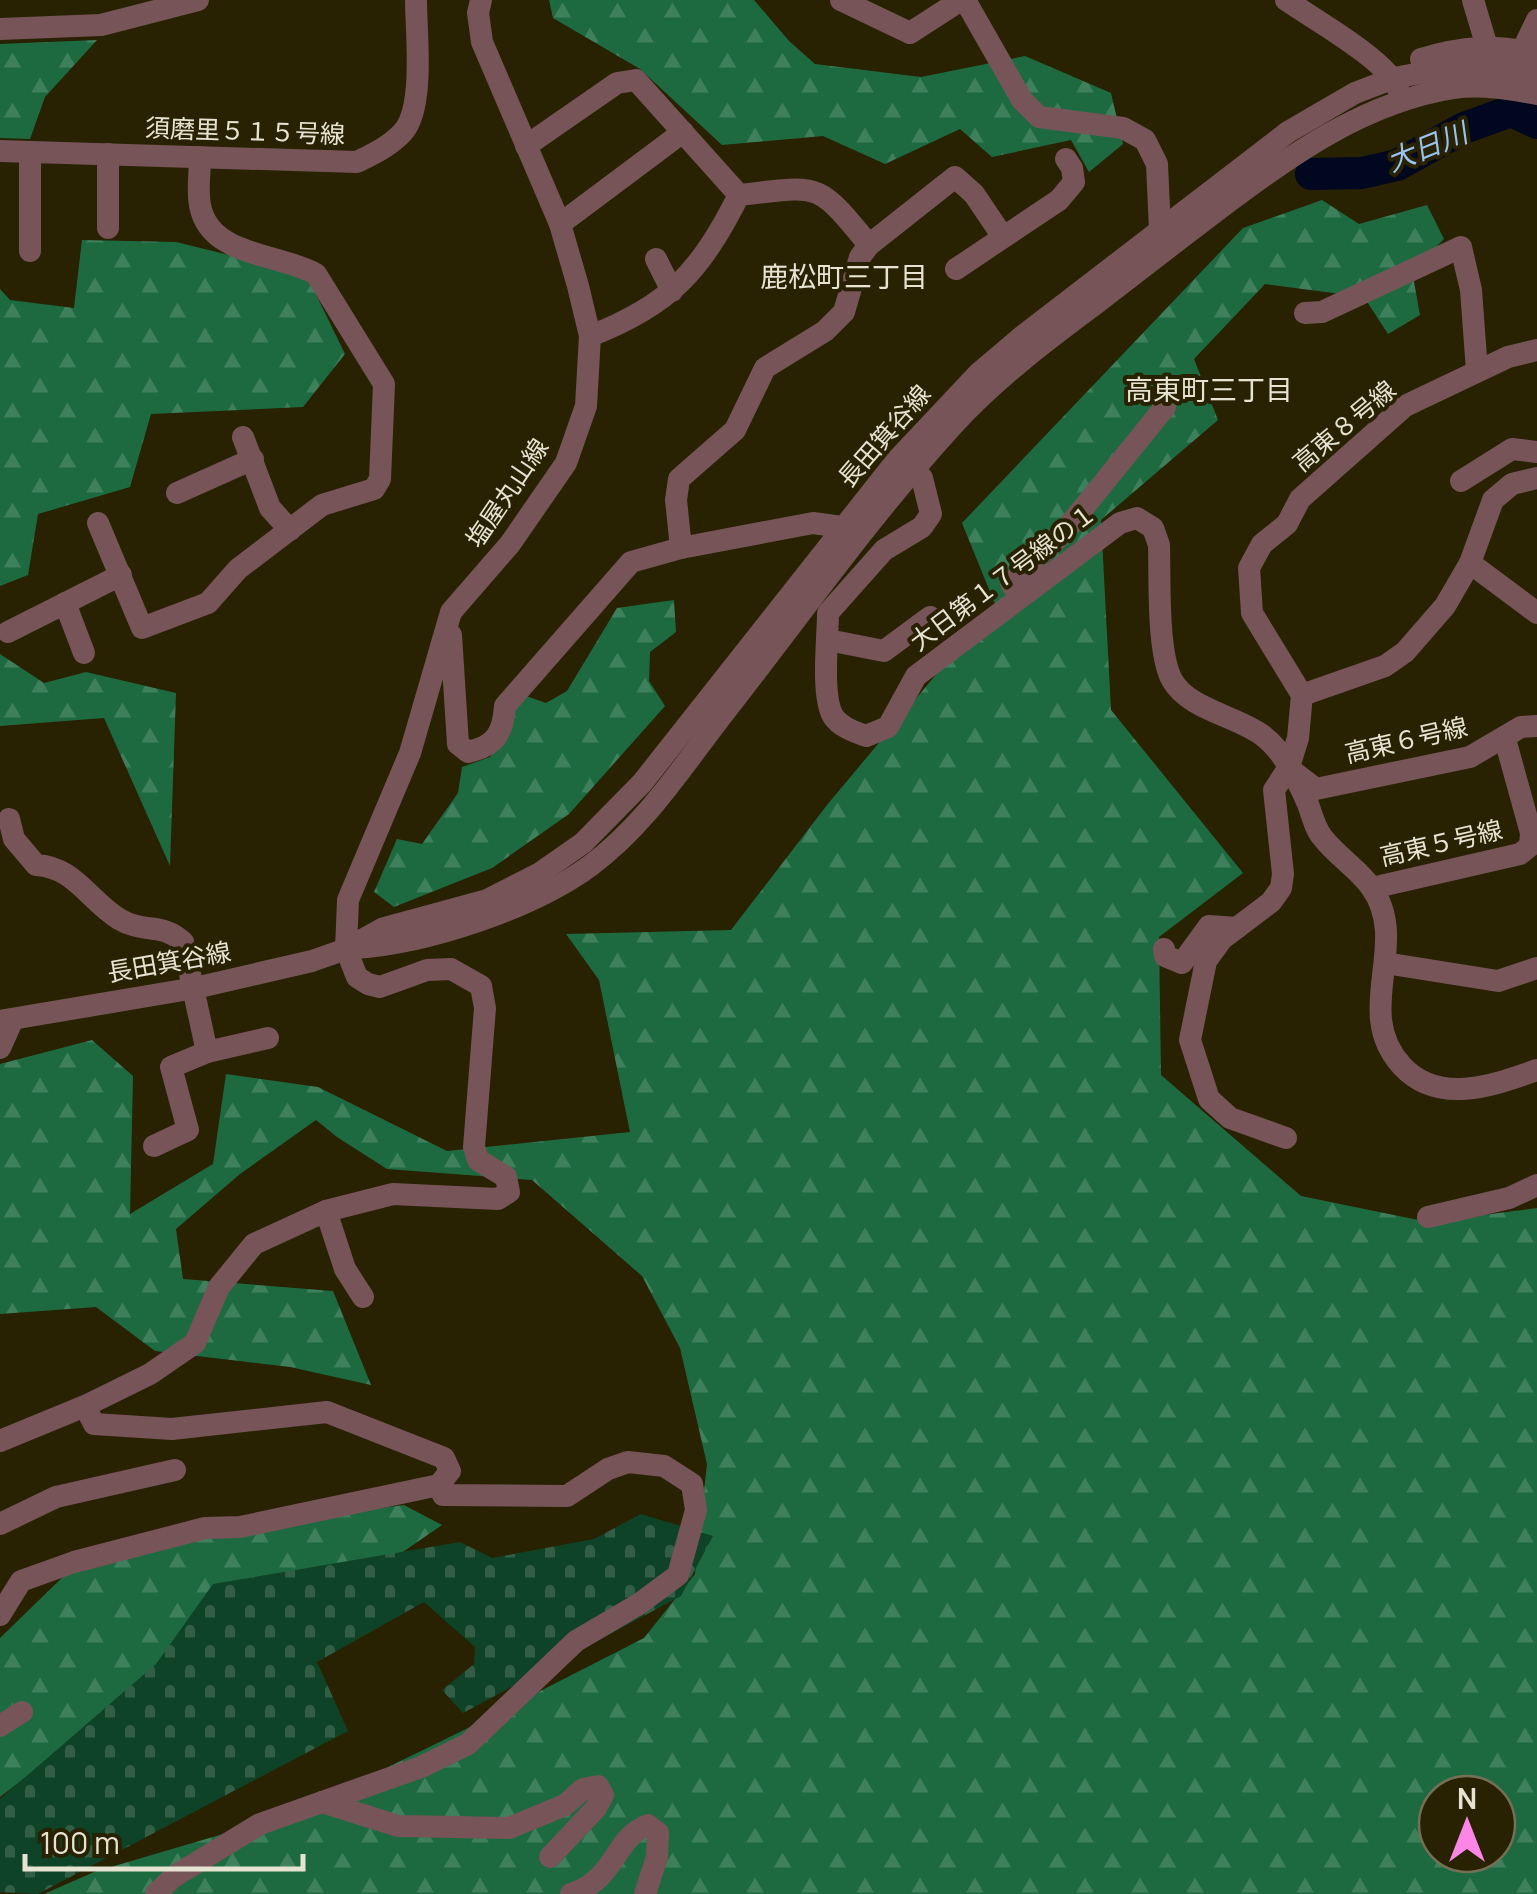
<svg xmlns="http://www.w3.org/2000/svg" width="1537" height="1894" font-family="Manrope,'Noto Sans JP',sans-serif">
<defs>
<pattern id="forest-firs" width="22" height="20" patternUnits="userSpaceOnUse" patternTransform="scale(2.5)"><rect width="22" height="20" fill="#1d6a41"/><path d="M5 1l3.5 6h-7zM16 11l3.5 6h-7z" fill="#3e7f5c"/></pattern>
<pattern id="cemetery-stones" width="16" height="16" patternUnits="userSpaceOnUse" patternTransform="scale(2.5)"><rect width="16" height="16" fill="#0e4327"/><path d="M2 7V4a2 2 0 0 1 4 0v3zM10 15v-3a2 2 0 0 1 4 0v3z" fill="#315e45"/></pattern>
</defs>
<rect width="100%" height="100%" fill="#282102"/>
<g fill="url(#forest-firs)" fill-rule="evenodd">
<polygon points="549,0 754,0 789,41 815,64 921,77 1025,56 1111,93 1123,144 1089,172 1071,140 992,157 960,129 885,164 823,136 722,145 640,69 553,18"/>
<polygon points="97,40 45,97 30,139 0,138 0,44"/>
<path d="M 1322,200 L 1359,224 L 1427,205 L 1444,239 L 1412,271 L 1420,315 L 1388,334 L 1364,297 L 1265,284 L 1194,359 L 1218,420 L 1101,520 L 1111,710 L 1243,873 L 1159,937 L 1161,1075 L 1301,1196 L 1428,1222 L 1537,1208 L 1537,1894 L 44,1894 L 94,1872 L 294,1813 L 462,1731 L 644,1638 L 695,1574 L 707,1464 L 680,1348 L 642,1276 L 532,1180 L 387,1169 L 337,1137 L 316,1120 L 240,1174 L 176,1229 L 183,1279 L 333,1291 L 371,1385 L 290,1367 L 155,1351 L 96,1307 L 0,1314 L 0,1064 L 92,1040 L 133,1076 L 130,1214 L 213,1164 L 226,1074 L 318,1087 L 447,1151 L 630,1132 L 599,980 L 566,934 L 731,930 L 827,805 L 995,604 L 962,523 L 1243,228 ZM 1437,1794 L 1497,1794 L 1497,1854 L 1437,1854 Z"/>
<polygon points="82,240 176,242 306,274 345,354 303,407 151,414 130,487 38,514 28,575 0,586 0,289 10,300 74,308"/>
<polygon points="674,600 676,632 650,652 649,681 665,706 569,814 492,868 394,907 374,892 397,839 422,844 458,793 462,767 490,757 510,728 509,710 523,695 546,703 567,691 617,608"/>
<polygon points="0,654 44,683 86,672 176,693 170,866 104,718 0,726"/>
<polygon points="404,1505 442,1525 397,1556 160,1674 0,1797 0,1638 69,1571 205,1531"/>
</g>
<polygon fill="url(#cemetery-stones)" points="641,1514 713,1536 681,1596 463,1713 442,1690 474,1664 475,1647 424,1602 317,1662 348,1731 38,1894 0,1892 0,1799 156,1664 213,1584 460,1542 492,1558 594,1539"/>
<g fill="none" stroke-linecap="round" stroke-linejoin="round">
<polyline stroke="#00071e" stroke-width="32" points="1311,174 1362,173 1397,165 1464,128 1511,111 1537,123"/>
<g stroke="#765458" stroke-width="22">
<polyline points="841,0 910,33 961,0"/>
<polyline points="965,0 1022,100 1039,117 1123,128 1145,140 1157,164 1160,230"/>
<path d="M 1286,0 C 1315,20 1387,60 1398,89"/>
<polyline points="1473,0 1487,47"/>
<polyline points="0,29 101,25 198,0"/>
<polyline points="1522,51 1537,20"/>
<path d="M 1421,59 C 1461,47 1497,43 1537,55"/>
<polyline points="526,146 617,83 636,80 739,195"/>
<path d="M 0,151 L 357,162 C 375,153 390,146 403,132 C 425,107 416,33 416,0"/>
<polyline points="30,152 30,251"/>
<polyline points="108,154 108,228"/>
<polyline points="560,224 683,132"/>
<polyline points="869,245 955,177 974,194 1003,237"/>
<polyline points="656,259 672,291"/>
<polyline points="956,269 1059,200 1074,182 1072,168 1066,159"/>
<polyline points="1305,313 1322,312 1461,247 1471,290 1477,371"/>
<path d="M 590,336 C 671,305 701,270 739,195 C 820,186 816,180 869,245 L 860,257 L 844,312 L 825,331 L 765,368 L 735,430 L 679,479 L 676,500 L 681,548"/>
<polyline points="243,437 270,508 290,530"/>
<path d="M 911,473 L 922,478 L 931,514 L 922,527 L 884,550 L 828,613 C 828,638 821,695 833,716 C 840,727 855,732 866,736 L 888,727 L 916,676 L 1120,523 L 1137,518 L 1153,528 L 1159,545 C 1160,578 1157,653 1172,680 C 1188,709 1236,716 1262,735 C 1282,749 1298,781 1308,804 C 1312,815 1315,829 1323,838 C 1337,856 1358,869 1371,887 C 1412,944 1351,1011 1402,1066 C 1439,1106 1494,1085 1537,1070"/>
<polyline points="1461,481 1512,449 1537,452"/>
<polyline points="177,493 253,459"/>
<path d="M 98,523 L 142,628 L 208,603 L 238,569 L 322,505 L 374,489 L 380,479 L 384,384 L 316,274 C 279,253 209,257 200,205 C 197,190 200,172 200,157"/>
<polyline points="1470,563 1537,613"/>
<polyline points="1021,597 1011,583 1063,533 1165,407"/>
<polyline points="65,603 84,653"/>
<polyline points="8,632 121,575"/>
<path d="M 451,635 L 458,744 L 468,752 C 495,746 503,734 505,706 L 631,562 L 681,548 L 813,523 L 842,527"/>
<polyline points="828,640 884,651 930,617"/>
<polyline points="1302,695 1385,666 1405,652 1445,606 1470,563 1493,500 1512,484 1537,478"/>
<polyline points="1295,773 1316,789 1470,757 1521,727 1537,726"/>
<path d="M 9,819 L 14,839 L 36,865 C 75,867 88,900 119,919 C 144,934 162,922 183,942 L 207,1052"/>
<polyline points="1372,888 1520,854 1530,846 1531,833 1505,739"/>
<path d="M 355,948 C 427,943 531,909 590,866 C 644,826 680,770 720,718 C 797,620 869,517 953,425 C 996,378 1047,340 1098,302 C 1138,271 1178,240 1219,209 C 1289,156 1364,102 1454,88 C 1481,84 1510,89 1537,94"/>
<polyline points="1164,949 1165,956 1182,963 1209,926 1237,928"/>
<polyline points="1385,963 1498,981 1537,968"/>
<polyline points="0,1021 195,988 312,961 346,949 384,928 487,900 540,873 583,843 642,783 897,460 978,374 1024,335 1288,132 1355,93 1394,78 1453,67 1490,66 1537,73"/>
<polyline points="0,1048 13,1019"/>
<polyline points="1286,1138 1230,1118 1209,1099 1190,1040 1206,961 1222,939 1271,902 1281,888 1283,874 1274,790 1289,767 1298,738 1302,695 1252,613 1249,568 1262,544 1287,524 1300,499 1405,406 1508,357 1537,350"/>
<polyline points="154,1146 188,1130 171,1067 207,1052 268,1038"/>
<polyline points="326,1211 345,1269 363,1297"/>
<polyline points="1428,1217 1509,1198 1537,1185"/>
<polyline points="0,1441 85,1406 150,1374 195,1343 219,1287 254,1244 326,1211 393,1194 498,1199 509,1192 506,1177 478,1160 474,1147 485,1008 481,986 451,969 427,970 380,987 368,984 357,977 346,949 348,900 410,753 451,612 510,544 566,463 586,406 590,336 578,286 560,224 482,42 478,13 481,0"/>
<polyline points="0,1524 56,1497 175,1470"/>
<polyline points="0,1615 21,1581 74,1562 205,1528 240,1527 439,1485 450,1471 444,1458 327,1412 172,1429 94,1424 85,1406"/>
<polyline points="0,1726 22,1712"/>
<polyline points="322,1802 398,1826 509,1828 565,1805 583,1789 598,1786 603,1795 596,1808 550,1857"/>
<polyline points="156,1894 173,1877 260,1824 421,1767 468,1744 576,1641 639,1604 678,1575 696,1510 692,1484 664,1466 628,1462 608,1469 567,1496 443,1495 439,1485"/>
<path d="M 571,1894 C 617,1879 614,1837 648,1825 L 658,1833 L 657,1857 L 645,1894"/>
</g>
</g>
<g text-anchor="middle" stroke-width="8" stroke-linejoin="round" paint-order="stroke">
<g font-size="25" fill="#e7e3d2" stroke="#282102">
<text transform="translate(245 131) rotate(2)" y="9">須磨里５１５号線</text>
<text transform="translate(1344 426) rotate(-40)" y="9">高東８号線</text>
<text transform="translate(884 436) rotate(-49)" y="9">長田箕谷線</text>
<text transform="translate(507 493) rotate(-56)" y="9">塩屋丸山線</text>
<text transform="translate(1003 577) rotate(-37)" y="9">大日第１７号線の１</text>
<text transform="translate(1406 740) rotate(-13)" y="9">高東６号線</text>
<text transform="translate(1441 843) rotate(-13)" y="9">高東５号線</text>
<text transform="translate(169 962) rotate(-10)" y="9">長田箕谷線</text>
</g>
<g font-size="28" font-style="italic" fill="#98c3f0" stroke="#282102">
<text transform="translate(1427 147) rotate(-22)" y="10">大日川</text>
</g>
<g font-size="28" fill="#e7e3d2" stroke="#282102">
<text x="844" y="287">鹿松町三丁目</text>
<text x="1209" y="400">高東町三丁目</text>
</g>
</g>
<g transform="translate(1467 1824)"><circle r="48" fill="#282102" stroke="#746f55" stroke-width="2.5"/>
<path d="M0-8L18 38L0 25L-18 38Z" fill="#fb86e5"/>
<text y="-15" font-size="28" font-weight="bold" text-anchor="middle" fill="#e7e3d2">N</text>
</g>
<path d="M25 1854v15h278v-15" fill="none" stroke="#e7e3d2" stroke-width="5"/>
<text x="40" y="1854" font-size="30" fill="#e7e3d2" stroke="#282102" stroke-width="8" paint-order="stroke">100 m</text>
</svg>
